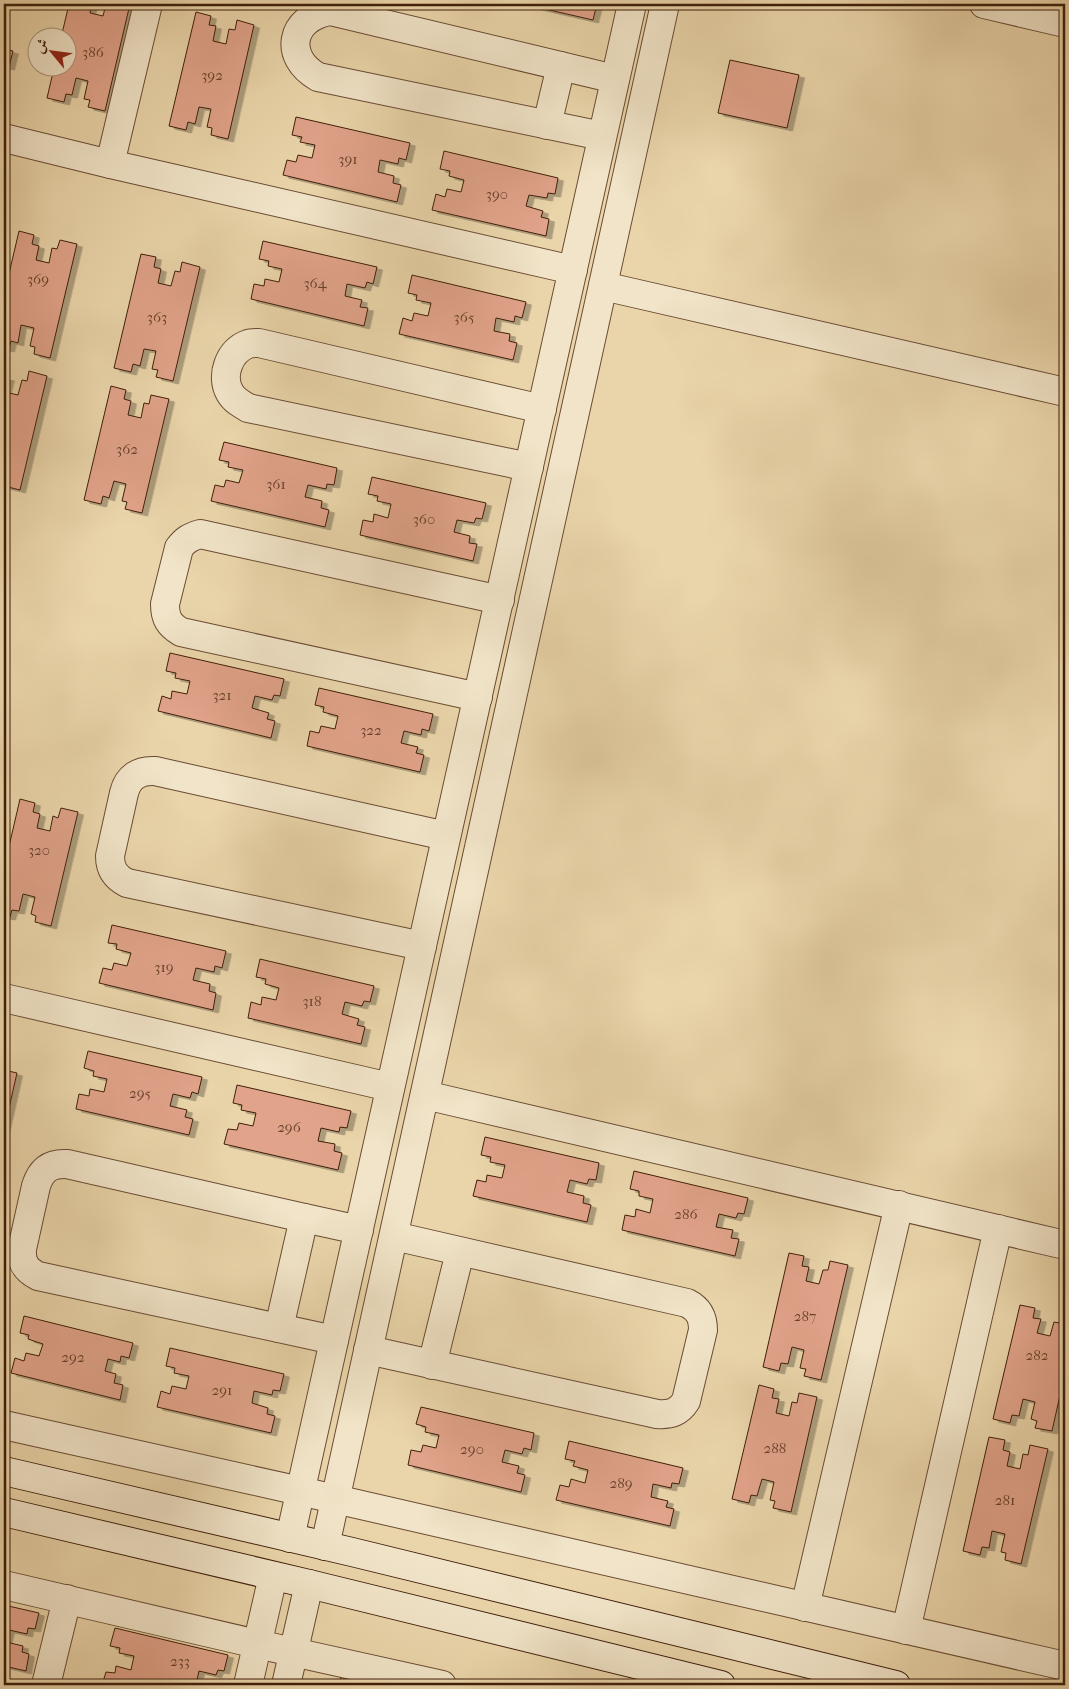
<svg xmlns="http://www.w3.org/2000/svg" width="1069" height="1689" font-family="'IM FELL French Canon',Amiri,serif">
<defs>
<filter id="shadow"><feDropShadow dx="5.5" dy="3" stdDeviation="0" flood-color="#0004"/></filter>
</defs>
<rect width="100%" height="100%" fill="#ead5aa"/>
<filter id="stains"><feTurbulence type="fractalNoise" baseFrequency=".004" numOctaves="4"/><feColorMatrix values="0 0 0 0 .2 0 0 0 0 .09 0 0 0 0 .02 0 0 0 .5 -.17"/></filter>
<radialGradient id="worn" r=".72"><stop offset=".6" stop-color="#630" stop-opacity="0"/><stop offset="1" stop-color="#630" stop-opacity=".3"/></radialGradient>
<g fill="#e1a38a" stroke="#3f1f0b" filter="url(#shadow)">
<polygon points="69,4 92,4 90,13 103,16 106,4 130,4 105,111 88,107 90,100 84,99 88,81 76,78 72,95 66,94 64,102 47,98 54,68 68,68 68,38 61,38"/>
<polygon points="523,4 597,4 593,20"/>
<polygon points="196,12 211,16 209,25 216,26 213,41 226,44 229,29 235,30 237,20 254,25 228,139 211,135 212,128 207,127 211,109 199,107 195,124 188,122 186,130 169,126"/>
<polygon points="4,49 13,51 9,67 4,66"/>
<polygon points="730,60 799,75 787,128 718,113"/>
<polygon points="296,117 410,143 406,160 399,158 398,164 380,160 378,172 394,176 393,183 401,185 397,202 283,175 287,160 296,162 298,155 312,158 315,145 300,142 302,137 292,135"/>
<polygon points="444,151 558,178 555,194 548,193 547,198 529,195 526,206 543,211 541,217 549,219 546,236 432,210 436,194 445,197 447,189 461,192 464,180 449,176 450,171 440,169"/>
<polygon points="19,231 34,235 32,244 39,246 36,260 49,263 52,248 57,249 60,240 77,244 50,358 34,354 35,347 30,346 34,328 21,325 18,343 11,341 9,349 4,348 4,295"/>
<polygon points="263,241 377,267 373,284 367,282 365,288 347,284 345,296 362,300 360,307 368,308 364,326 251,299 254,284 264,286 265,279 279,282 282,269 268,266 269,261 259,259"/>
<polygon points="141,254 156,257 154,267 161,269 158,283 171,286 175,271 180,272 182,262 200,267 173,381 156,377 158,370 152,369 156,351 144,349 140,366 133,364 131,372 114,368"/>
<polygon points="412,275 526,302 522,318 515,316 514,322 496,318 494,331 510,334 509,341 517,343 513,360 399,334 403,318 412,321 414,313 428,316 431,303 416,300 417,295 408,293"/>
<polygon points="29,371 47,376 20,490 4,486 4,377 9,378 5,392 18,395 22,380 27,381"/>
<polygon points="111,386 126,390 124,399 131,401 128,415 141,418 144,403 149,404 151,395 169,399 142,513 125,509 127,502 122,501 126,484 114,481 109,498 103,496 101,504 84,500"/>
<polygon points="224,442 337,468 334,485 327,484 326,489 308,485 305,497 322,501 321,508 329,510 325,527 211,501 215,485 224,487 226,480 239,483 243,470 228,467 229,462 219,460"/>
<polygon points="372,477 486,503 482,519 476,518 474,523 457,520 454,532 470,536 469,543 477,544 473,561 360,535 363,520 373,522 374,514 388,518 391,504 377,501 378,496 368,494"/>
<polygon points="170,653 284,679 280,696 274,695 272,700 255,696 252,708 269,713 267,719 275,721 271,738 158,711 162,696 171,699 172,691 187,694 190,681 175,678 176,673 166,671"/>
<polygon points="319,688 433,714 429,731 422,729 421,735 404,731 401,743 418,747 416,753 424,755 420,772 307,746 310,731 319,733 321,726 335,729 338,716 323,712 324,707 315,705"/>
<polygon points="20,799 35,803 33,812 40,814 37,828 50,831 53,816 58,818 61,808 78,812 51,926 35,922 36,916 31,914 35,897 23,894 19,911 12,910 10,917 4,916 4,868"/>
<polygon points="112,925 226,951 222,968 215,966 214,972 196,968 193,980 210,984 209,991 216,993 213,1010 99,983 103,968 112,970 114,963 127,966 131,953 116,949 117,944 108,943"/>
<polygon points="260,959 374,986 370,1002 364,1001 362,1006 345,1002 342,1014 359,1019 357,1025 365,1027 361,1044 248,1018 251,1002 261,1005 262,997 276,1000 279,988 265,984 266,979 256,977"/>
<polygon points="88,1051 202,1077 198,1094 192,1092 190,1098 173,1094 170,1106 187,1110 185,1117 193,1119 189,1135 76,1109 79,1094 89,1096 90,1089 104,1092 107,1079 93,1076 94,1071 84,1068"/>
<polygon points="4,1070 17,1073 4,1130"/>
<polygon points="237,1085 351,1111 347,1128 340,1127 339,1132 321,1128 318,1141 335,1144 334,1151 342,1153 338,1170 224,1144 228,1129 237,1130 239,1123 253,1126 256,1113 241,1110 242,1105 233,1103"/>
<polygon points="485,1137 599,1163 596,1180 589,1179 587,1184 570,1180 567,1192 584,1196 583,1203 591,1205 587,1222 473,1196 477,1180 486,1182 487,1175 502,1178 505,1165 490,1162 491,1157 481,1155"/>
<polygon points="634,1171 748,1198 744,1214 738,1213 736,1218 719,1214 716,1227 733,1230 731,1238 739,1239 735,1256 622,1230 625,1215 635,1217 636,1209 650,1213 653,1199 639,1196 639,1191 630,1189"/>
<polygon points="789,1253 804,1256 802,1266 809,1267 806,1281 819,1284 823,1270 828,1270 830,1261 848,1265 821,1380 804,1376 806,1369 800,1368 804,1350 792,1347 788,1364 781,1363 779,1371 763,1367"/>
<polygon points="1020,1305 1035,1308 1033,1318 1041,1319 1037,1333 1050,1336 1054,1322 1059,1323 1061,1313 1065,1314 1065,1373 1052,1431 1035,1428 1037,1421 1031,1419 1035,1402 1023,1399 1019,1416 1012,1415 1010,1423 993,1419"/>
<polygon points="24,1316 133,1343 129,1358 121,1356 120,1362 108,1359 105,1371 116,1374 114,1383 123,1385 120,1400 11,1373 15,1358 24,1361 26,1353 39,1356 43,1344 28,1339 29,1335 20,1333"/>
<polygon points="170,1348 284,1374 280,1391 273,1390 272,1395 254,1391 252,1403 268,1408 267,1414 275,1416 271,1433 157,1407 161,1391 170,1394 172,1386 186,1389 189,1376 174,1373 175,1368 166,1366"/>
<polygon points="759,1385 774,1389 772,1398 779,1399 776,1413 789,1416 792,1402 797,1403 799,1393 817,1397 791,1512 773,1508 775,1501 770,1500 774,1482 762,1479 757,1496 751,1495 749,1503 732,1499"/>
<polygon points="421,1407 534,1433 531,1450 524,1448 522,1454 505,1450 502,1462 519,1466 517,1473 525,1475 521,1492 408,1465 411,1450 421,1452 423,1445 436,1448 439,1435 425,1432 426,1427 416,1424"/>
<polygon points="989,1437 1005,1440 1003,1450 1010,1452 1007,1466 1020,1469 1023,1454 1028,1455 1030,1445 1048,1449 1021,1564 1005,1560 1006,1553 1001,1552 1005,1534 992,1531 989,1548 982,1547 980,1555 963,1551"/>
<polygon points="569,1441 683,1468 679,1484 672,1483 671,1488 653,1484 651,1497 668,1501 666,1507 674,1509 670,1526 556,1500 560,1485 569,1487 571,1479 585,1483 588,1470 573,1466 575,1461 565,1459"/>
<polygon points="4,1605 39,1613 35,1629 28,1628 27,1634 9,1630 6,1642 23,1646 22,1652 29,1654 26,1671 4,1666"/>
<polygon points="115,1628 228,1655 224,1671 218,1670 216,1675 199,1671 196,1684 203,1685 102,1685 106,1672 115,1673 116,1666 131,1670 134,1656 119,1653 120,1648 110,1646"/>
<polygon points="341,1677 375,1685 339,1685"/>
</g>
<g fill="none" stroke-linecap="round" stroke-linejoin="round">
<defs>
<g id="street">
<polyline points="984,4 1065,23"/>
<polyline points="547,125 561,66"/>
<path d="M 602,136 L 318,77 C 283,57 290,18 330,11 L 615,79"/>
<polyline points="4,138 110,164 573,270"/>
<polyline points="110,164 148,4"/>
<polyline points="603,286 1065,392"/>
<path d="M 529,467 L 248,408 C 241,404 234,400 230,393 C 220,376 229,351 248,344 C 251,343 256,343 259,343 L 542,409"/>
<path d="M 478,697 L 181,632 C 169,625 165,618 165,604 L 179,548 C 185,540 190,537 200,534 L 500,600"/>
<path d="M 422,946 L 127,883 C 115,877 110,869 110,856 L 124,793 C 128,777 139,770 155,771 L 446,836"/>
<polyline points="4,998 390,1087"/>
<polyline points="425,1095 1065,1245"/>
<polyline points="279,1328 304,1218"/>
<path d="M 334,1340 L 38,1276 C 26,1270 21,1263 22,1249 L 36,1186 C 41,1170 50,1163 67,1164 L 304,1218 L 359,1230"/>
<path d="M 368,1350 L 657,1414 C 671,1415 679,1412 686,1401 L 703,1330 C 703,1317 699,1309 687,1303 L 394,1236"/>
<polyline points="432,1365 460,1252"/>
<polyline points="4,1425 300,1491 1065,1666"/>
<polyline points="290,1538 632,4"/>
<polyline points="325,1546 665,4"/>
<polyline points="4,1585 257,1644 442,1685"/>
<polyline points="805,1607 899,1205"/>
<polyline points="906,1630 998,1229"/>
<polyline points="46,1685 67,1599"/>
<polyline points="248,1685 273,1576"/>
<polyline points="286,1685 309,1584"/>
</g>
<g id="secondary">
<polyline points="4,1471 352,1552 896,1685"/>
<polyline points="4,1512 309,1584 721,1685"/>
</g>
</defs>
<use href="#street" stroke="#6a4c33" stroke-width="30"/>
<use href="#secondary" stroke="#3f1f0b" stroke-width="30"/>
<use href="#street" stroke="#f1e4c8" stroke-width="28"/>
<use href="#secondary" stroke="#f1e4c8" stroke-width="28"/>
</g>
<g text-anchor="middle" stroke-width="5" stroke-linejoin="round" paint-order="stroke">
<g font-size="15" fill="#68402b">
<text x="93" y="57">386</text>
<text x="212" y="80">392</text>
<text x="348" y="164">391</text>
<text x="497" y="199">390</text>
<text x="38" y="284">369</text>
<text x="315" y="288">364</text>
<text x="157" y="322">363</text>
<text x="464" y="322">365</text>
<text x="127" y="454">362</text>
<text x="276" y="489">361</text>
<text x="424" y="524">360</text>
<text x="222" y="700">321</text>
<text x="371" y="735">322</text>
<text x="39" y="855">320</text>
<text x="164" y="972">319</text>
<text x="312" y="1006">318</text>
<text x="140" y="1098">295</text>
<text x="289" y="1132">296</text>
<text x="686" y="1219">286</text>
<text x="805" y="1321">287</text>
<text x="1037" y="1360">282</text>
<text x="73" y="1362">292</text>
<text x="222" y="1395">291</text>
<text x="775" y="1453">288</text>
<text x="472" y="1454">290</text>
<text x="621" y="1488">289</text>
<text x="1005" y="1505">281</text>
<text x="180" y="1666">233</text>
</g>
</g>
<rect width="1069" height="1689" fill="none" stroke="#ead5aa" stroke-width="20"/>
<rect x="5" y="5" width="1059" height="1679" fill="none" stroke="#3f1f0b" stroke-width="2.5"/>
<rect x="10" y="10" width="1049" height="1669" fill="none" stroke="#3f1f0b"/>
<g transform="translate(52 52) rotate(299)"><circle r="24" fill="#f1e4c8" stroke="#aa957c"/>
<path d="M0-4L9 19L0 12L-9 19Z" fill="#8f2418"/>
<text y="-8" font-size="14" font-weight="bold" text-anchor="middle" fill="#3f1f0b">ش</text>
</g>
<rect width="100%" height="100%" filter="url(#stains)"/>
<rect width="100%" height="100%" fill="url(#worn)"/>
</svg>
